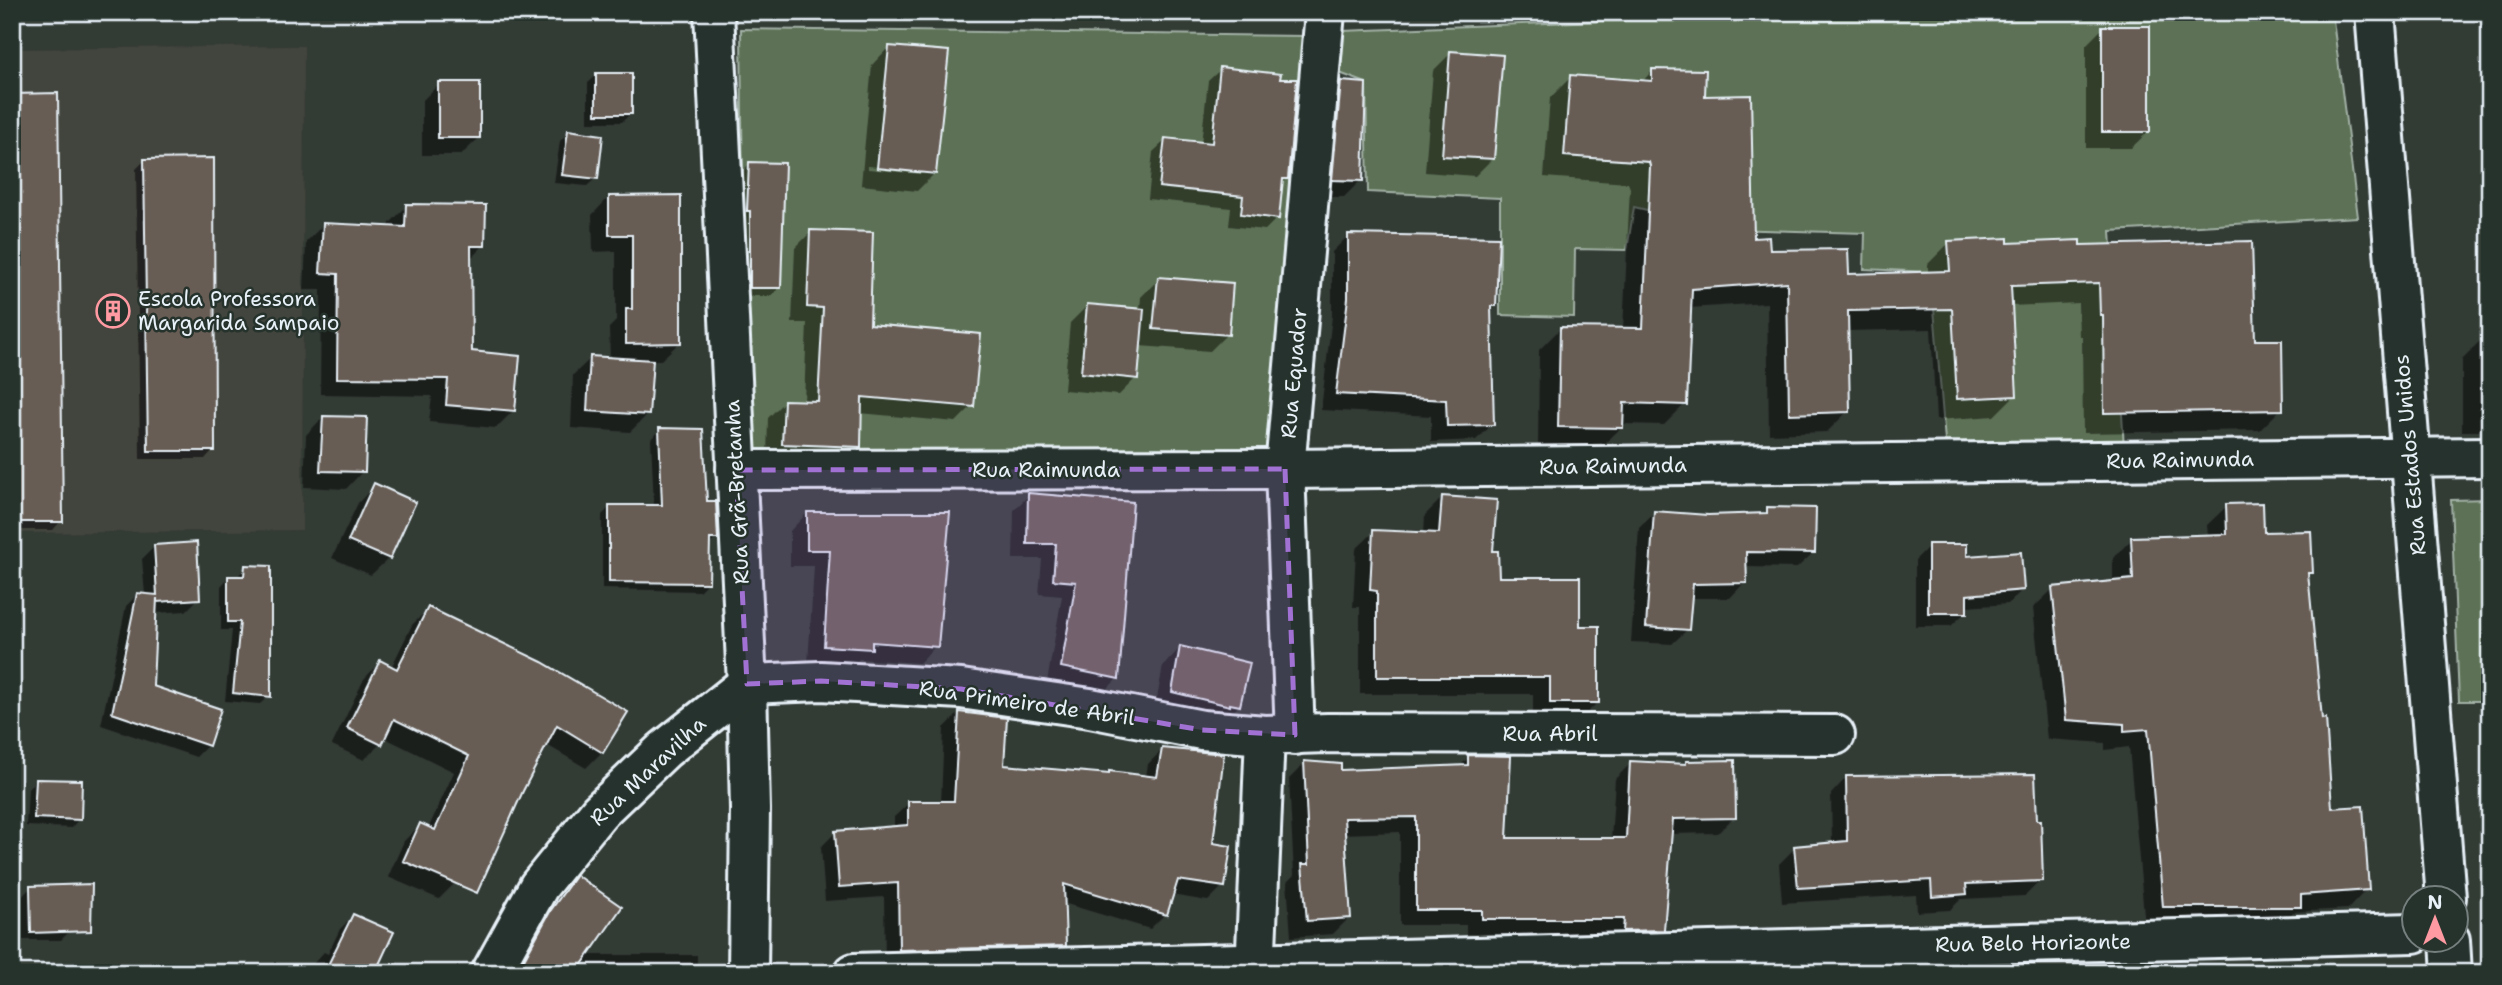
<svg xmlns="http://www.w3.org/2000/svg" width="2502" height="985" font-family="'Shantell Sans',sans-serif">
<rect width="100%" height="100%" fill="#333b35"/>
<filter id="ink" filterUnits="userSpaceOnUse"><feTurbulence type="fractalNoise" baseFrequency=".0143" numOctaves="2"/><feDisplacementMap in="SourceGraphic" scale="14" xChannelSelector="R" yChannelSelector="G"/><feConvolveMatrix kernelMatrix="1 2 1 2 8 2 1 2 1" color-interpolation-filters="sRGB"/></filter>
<g filter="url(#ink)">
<polygon fill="#43453e" points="304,46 302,530 12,533 12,49"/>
<g fill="#5c7154" stroke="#a2b1a6" stroke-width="2">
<polygon points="1831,12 2332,12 2358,217 2111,231 2124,448 1945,441 1931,272 1864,269 1865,233 1729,229 1634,207 1627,250 1575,249 1574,317 1500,315 1500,198 1368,192 1366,83 1337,72 1342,31"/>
<polygon points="741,29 1306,36 1269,451 746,454"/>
<polygon points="2490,499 2490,701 2459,701 2451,500"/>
</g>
<g fill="#0007" fill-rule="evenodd">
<polygon points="2103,28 2149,131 2131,148 2086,148 2086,45"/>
<path d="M 889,47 L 935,173 L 917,191 L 861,185 L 872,65 ZM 868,166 L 922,171 L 922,174 L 868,169 Z"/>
<polygon points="1451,53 1493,158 1475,176 1425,172 1433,71"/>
<polygon points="1221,69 1278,80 1287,178 1281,184 1277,218 1265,230 1229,226 1231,208 1148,199 1153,152 1166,140 1201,144 1208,81"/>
<polygon points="1653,70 1703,98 1753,239 1768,252 1847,276 1928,273 1928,264 1949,243 2078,247 2253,342 2281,409 2260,430 2083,433 2082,336 2079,336 2078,303 2010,306 2015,395 1994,416 1936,420 1931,329 1847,331 1848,411 1827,432 1769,434 1767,303 1689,308 1685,404 1664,425 1622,424 1622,427 1600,448 1538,447 1539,350 1560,329 1623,330 1630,188 1628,183 1544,177 1550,98 1571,77 1642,82"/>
<polygon points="597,75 631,113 622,122 588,122 588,83"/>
<polygon points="1342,83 1361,180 1344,197 1316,197 1324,101"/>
<polygon points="439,84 479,138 461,155 422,155 422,101"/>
<polygon points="12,96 61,521 53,530 12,530"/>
<polygon points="569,132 596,178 587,186 554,183 560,141"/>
<polygon points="145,160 213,450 205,459 140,459 136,169"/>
<polygon points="749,164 780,287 771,296 742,296 741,173"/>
<polygon points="609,197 679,197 679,343 661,360 651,360 648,414 630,432 571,428 573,375 591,358 610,359 609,328 616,321 616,251 593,252 592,215"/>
<polygon points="407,206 483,246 469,260 470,353 514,410 496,428 429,422 432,396 320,394 321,290 304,290 306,242 323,225 389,228 390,223"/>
<polygon points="811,232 868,326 972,406 956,422 860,413 859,446 843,462 767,459 768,418 784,402 804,403 807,323 792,323 795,248"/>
<polygon points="1348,236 1494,306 1490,310 1493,424 1476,440 1431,442 1431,416 1321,410 1332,316 1332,252"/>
<polygon points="1159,279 1227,334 1210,351 1139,346 1136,378 1119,395 1064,390 1070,323 1087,306 1140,310 1141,297"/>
<polygon points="2487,334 2490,334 2490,431 2462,431 2462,359"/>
<polygon points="323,417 363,471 346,489 304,487 306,435"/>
<polygon points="659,430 706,503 716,538 708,546 708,582 699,591 602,589 602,515 610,507 654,507 651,439"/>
<polygon points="375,485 389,558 371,575 332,558 358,503"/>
<polygon points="1029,495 1132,504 1118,678 1103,693 1047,682 1062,596 1039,594 1042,559 1013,559 1014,510"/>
<polygon points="1442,498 1491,552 1497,579 1579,628 1597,703 1580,720 1533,720 1533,694 1360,694 1360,607 1353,607 1356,549 1374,532 1424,534 1425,515"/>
<polygon points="2227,506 2311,573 2307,577 2330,810 2367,889 2348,909 2293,912 2280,926 2145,926 2129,747 2105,750 2105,743 2047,739 2033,608 2053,589 2113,582 2113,558 2132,539 2208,536 2207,525"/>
<polygon points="1768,509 1813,553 1797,568 1745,567 1745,582 1730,598 1690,598 1688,629 1672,644 1631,642 1639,528 1654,513 1708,516 1762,515"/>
<polygon points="807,513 936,646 919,663 859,659 853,666 808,663 814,566 790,566 790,531"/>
<polygon points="1929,546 1966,558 2022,590 2008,604 1966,607 1966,612 1951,626 1915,626 1915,560"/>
<polygon points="154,547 198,599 186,611 155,613 151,687 208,745 196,757 101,725 126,606 138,594 145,595 142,559"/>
<polygon points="246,567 269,696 260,704 225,701 232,630 221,630 221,586 229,577 237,577"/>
<polygon points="428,609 602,752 586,768 545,744 455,883 439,899 388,877 404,841 420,825 428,829 454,772 383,737 380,744 364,760 332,745 364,679 380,662 391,668 412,625"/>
<polygon points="1180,648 1239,706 1221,723 1155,709 1163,666"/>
<polygon points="959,713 1002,766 1107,775 1110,773 1146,777 1148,764 1163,749 1211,845 1223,886 1208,901 1171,895 1165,914 1150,929 1063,903 1064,945 1049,960 885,964 884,897 825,901 821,847 836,832 894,828 894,817 909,803 941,803 944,728"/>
<polygon points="1469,757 1505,840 1611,840 1615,779 1631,763 1684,766 1687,762 1734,817 1718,833 1670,834 1663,930 1647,946 1609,934 1466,934 1466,925 1400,925 1400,832 1343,834 1349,918 1333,934 1291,937 1287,882 1294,875 1289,779 1305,763 1339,772 1459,767"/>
<polygon points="1846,778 2041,880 2025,896 1961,899 1950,910 1917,912 1916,895 1782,903 1779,864 1795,848 1832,844 1831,794"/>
<polygon points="36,780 79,819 71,828 26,826 28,789"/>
<polygon points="576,878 586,955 697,955 697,973 510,973 535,928 559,894"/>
<polygon points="31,887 70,931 61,940 17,940 16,903"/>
<polygon points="353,916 373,973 308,973 312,965 324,952 328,954 340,929"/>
</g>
<g fill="#685d54" stroke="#e8f1f8" stroke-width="2">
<rect x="2102" y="26" width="48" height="106"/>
<polygon points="889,46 949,51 936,174 877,168"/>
<polygon points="1450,51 1503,55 1494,159 1442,156"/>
<polygon points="1220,67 1281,74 1280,79 1297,79 1288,179 1283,179 1279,219 1241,214 1243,196 1159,187 1165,138 1212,143"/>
<polygon points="1652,69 1706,70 1705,96 1751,95 1754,238 1769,237 1770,250 1848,249 1849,274 1950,271 1948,241 2008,238 2008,243 2080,240 2080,245 2252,241 2255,340 2282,340 2283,410 2104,413 2103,315 2100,315 2099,283 2011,286 2017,396 1957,399 1952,309 1848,311 1850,412 1789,414 1787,282 1692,289 1687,405 1624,403 1623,428 1558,427 1560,327 1643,328 1650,166 1649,162 1564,156 1570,75 1652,81"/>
<rect x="596" y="73" width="36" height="41"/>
<polygon points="1341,81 1366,83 1363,181 1332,180"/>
<rect x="438" y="82" width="42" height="56"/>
<polygon points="58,93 63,522 12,522 12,94"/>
<polygon points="568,130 603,135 598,179 562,175"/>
<polygon points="214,158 215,451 148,451 144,159"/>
<polygon points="749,162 785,163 781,288 750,288 750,211 747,211"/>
<polygon points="681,195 681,343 626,344 626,309 632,309 632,235 609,235 609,196"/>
<polygon points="406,204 486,205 485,246 471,246 472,351 520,356 515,411 446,405 448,379 337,378 338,274 320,273 323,223 405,227"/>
<polygon points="810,230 873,232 870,324 981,334 974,407 862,397 861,447 782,444 784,400 818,401 823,308 807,307"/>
<polygon points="1348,234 1499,237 1496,306 1491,306 1494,425 1447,426 1446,400 1336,394 1348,298"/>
<polygon points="1158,277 1233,283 1229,335 1153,329"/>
<polygon points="1087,304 1144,309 1138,379 1081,373"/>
<polygon points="590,356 653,360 649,415 587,411"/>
<polygon points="323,416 367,417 365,472 320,471"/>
<polygon points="659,428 703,429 707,501 716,501 718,539 710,539 709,583 609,582 609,505 662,505"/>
<polygon points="374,483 416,502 390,559 348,541"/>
<polygon points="1028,493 1133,502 1119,679 1061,667 1076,582 1053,580 1056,544 1027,544"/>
<polygon points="1442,496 1497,500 1493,551 1498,551 1499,577 1580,577 1580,626 1599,626 1599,703 1550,703 1550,677 1377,677 1377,591 1370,590 1373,530 1439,533"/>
<polygon points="2263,503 2264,532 2311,531 2313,573 2308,573 2322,719 2326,718 2332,808 2363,806 2369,890 2301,895 2301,907 2163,907 2148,729 2124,731 2124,724 2066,720 2052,587 2133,579 2131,537 2227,534 2226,504"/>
<polygon points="1767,507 1816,508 1815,553 1746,552 1747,583 1693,584 1689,630 1646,627 1654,511 1708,515 1767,513"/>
<polygon points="807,512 950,512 938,647 872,642 872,649 824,646 830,550 807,550"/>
<polygon points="197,542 200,599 157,602 157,598 153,686 221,709 209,746 112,713 137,593 157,595 154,545"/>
<polygon points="1928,544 1967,544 1967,556 2021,552 2024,590 1967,595 1967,613 1928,613"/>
<polygon points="245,565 271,566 271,697 233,693 240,622 228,622 228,576 244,576"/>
<polygon points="428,607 542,662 628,712 603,753 557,725 523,791 477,893 403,861 420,823 435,830 469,756 394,719 382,745 347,728 380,660 397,669"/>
<polygon points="1180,646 1250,663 1240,706 1230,704 1230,706 1172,692"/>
<polygon points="959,712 1007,718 1004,765 1109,774 1109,771 1157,777 1162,748 1224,754 1213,843 1231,846 1225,887 1178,880 1167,915 1064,884 1066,946 899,950 898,883 839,887 835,831 908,825 908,801 954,801"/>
<polygon points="1468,755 1511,756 1507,838 1626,838 1630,761 1686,764 1686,761 1735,760 1736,818 1673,819 1664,930 1623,931 1624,919 1482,919 1482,910 1416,910 1416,817 1344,818 1351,918 1307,921 1302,864 1309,864 1304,761 1341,764 1341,770 1468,765"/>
<polygon points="2035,774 2037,820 2041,820 2043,881 1966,884 1967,894 1932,897 1931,880 1798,888 1794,846 1847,841 1846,776"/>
<polygon points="36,779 82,780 81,820 34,818"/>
<polygon points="576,875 622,907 576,973 540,973 523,961 551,910"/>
<polygon points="92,884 91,931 31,933 30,886"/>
<polygon points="353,914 394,932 375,973 324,973"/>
</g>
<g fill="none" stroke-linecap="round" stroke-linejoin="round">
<defs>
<g id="minor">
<polyline points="714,12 747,684 750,809 748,973"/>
<polyline points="736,470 1285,469 2490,457"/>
<polyline points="1295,735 1285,469 1325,12"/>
<polyline points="491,973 539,886 599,812 664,750 747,684 821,681 961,689 1090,708 1202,730 1265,735 1328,733 1835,735"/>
<polyline points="854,973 2414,933"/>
<polyline points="1255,973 1265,735"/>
</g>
<g id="tertiary">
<polyline points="2375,12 2446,898"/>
<polyline points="2450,940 2452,973"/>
</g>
</defs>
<use href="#minor" stroke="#e8f1f8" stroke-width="44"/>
<use href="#tertiary" stroke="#e8f1f8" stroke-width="44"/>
<use href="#minor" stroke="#26332d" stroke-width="38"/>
<use href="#tertiary" stroke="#26332d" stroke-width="38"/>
</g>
</g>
<path fill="#a171d3" fill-opacity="0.2" stroke="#a171d3" stroke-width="5" stroke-dasharray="14 9" stroke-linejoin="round" d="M 1285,469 L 1295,735 L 1202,730 L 961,689 L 821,681 L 747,684 L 736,470 Z"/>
<defs>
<symbol id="building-ring" viewBox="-11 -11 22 22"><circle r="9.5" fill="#26332d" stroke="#ff9aa2" stroke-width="1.5"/><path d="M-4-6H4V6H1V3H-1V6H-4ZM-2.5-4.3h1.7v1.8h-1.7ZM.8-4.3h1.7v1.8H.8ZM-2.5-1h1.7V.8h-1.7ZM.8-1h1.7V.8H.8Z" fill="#ff9aa2"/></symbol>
</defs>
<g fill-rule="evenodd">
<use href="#building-ring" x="94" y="292" width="38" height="38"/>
</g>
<g text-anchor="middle" stroke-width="5" stroke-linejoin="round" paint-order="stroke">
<g font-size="21" fill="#e8f1f8" stroke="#26332d" text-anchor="start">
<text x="138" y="306">Escola Professora<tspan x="138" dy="24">Margarida Sampaio</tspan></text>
</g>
<g font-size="21" fill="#e8f1f8" stroke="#26332d">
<text transform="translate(1294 373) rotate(-85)" y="7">Rua Equador</text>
<text transform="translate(2410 455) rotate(-95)" y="7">Rua Estados Unidos</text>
<text transform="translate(2180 460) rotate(-1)" y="7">Rua Raimunda</text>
<text transform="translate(1613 466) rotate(-1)" y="7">Rua Raimunda</text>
<text x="1046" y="477">Rua Raimunda</text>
<text transform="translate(737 492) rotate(-93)" y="7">Rua Grã-Bretanha</text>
<text transform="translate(1027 703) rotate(8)" y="7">Rua Primeiro de Abril</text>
<text x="1550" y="741">Rua Abril</text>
<text transform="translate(648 771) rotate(-43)" y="7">Rua Maravilha</text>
<text transform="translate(2033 943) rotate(-1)" y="7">Rua Belo Horizonte</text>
</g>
</g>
<rect width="2502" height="985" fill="none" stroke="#26332d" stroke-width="42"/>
<rect x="21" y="21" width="2460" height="943" fill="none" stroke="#e8f1f8" stroke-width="2.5" filter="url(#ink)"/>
<g transform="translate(2435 919)"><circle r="33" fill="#26332d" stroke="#747f7e" stroke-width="2"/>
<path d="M0-5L12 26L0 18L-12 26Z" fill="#ff9aa2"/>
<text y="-10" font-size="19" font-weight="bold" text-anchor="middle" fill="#e8f1f8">N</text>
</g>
</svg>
